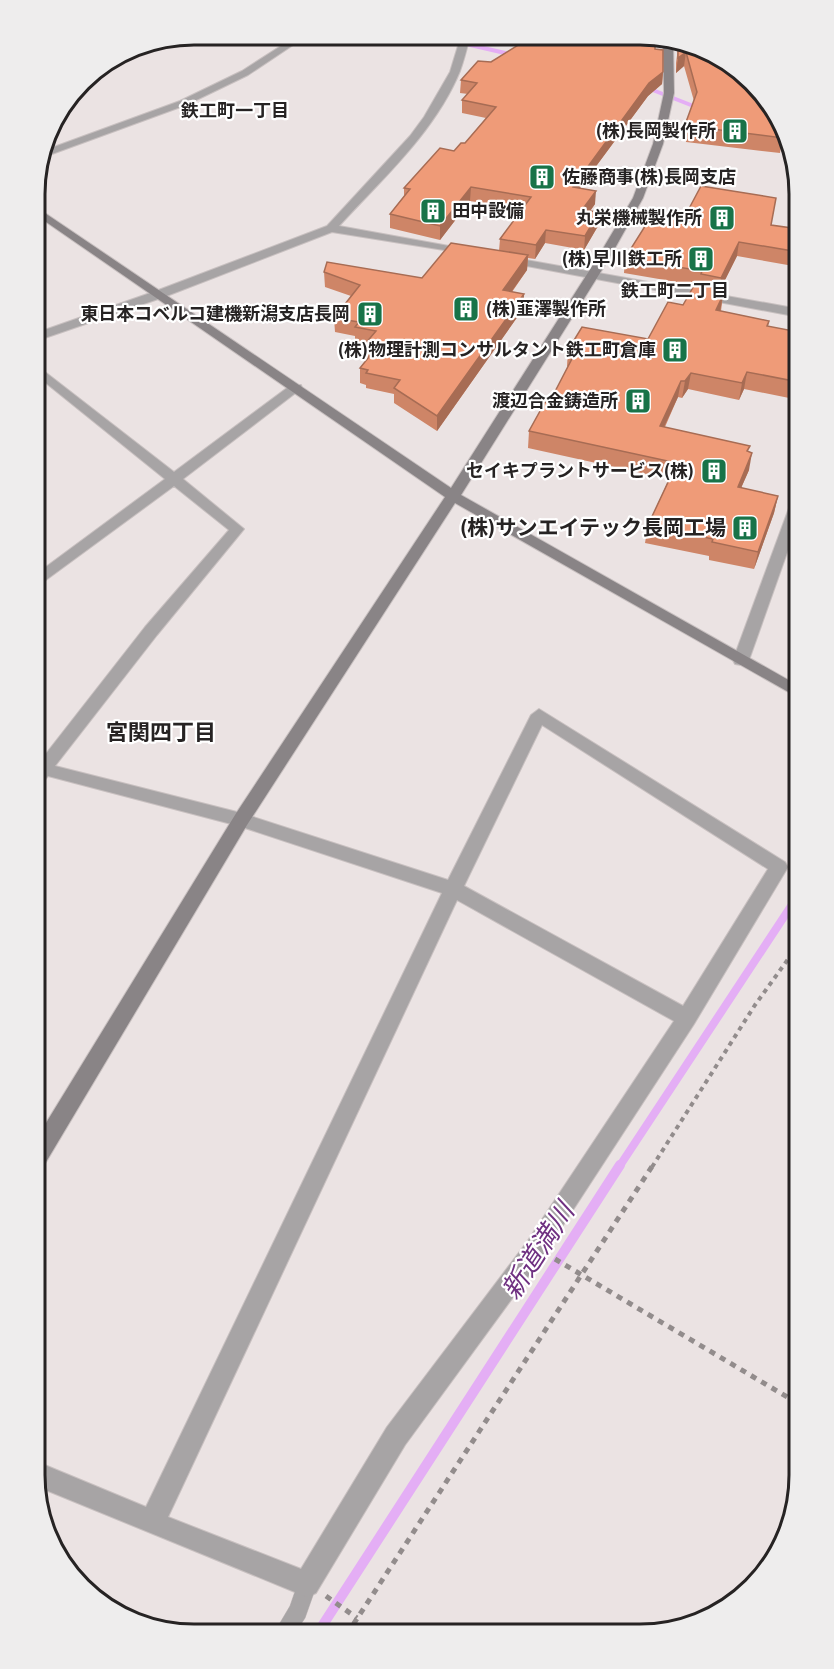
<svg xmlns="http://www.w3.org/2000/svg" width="834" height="1669" font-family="'Public Sans','Noto Sans JP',sans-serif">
<rect width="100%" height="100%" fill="#ebe3e3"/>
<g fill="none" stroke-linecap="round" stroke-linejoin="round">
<g stroke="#e4aef5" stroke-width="4">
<polyline points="431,36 514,55"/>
<polyline points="645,87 701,109"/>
</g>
<polyline stroke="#e4aef5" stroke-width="8" points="619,1167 799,894"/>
<polyline stroke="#e4aef5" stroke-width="10" points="317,1634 620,1165"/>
<defs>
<polygon id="lane" points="307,1574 314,1577 317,1584 305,1618 295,1633 274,1633 290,1606 300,1577"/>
<g id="street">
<polygon points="298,35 308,35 248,75 186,105 41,158 43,151 180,101 242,71"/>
<path d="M 461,36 L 470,36 C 467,48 464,60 460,71 C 435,132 382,179 339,226 L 471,250 L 475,251 L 475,255 L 332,232 L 164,297 L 36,341 L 36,333 L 156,291 L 327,226 L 410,136 L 424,117 L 450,72 Z"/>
<polygon points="504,256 799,309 799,317 500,261 500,257"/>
<path d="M 36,365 L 174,472 L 291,385 L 301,385 L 302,388 L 183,479 L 244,529 L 157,635 L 55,766 L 241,813 L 448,880 L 531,715 L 539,709 L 785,862 L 788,867 L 694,1024 L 543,1256 L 405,1445 L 316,1593 L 307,1597 L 36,1486 L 35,1461 L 146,1507 L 442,893 L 239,826 L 48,776 L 41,784 L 35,786 L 35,747 L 41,749 L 45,755 L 145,627 L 229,530 L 174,486 L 35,588 L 35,575 L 165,479 L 36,375 ZM 542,725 L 768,869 L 683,1006 L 464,886 ZM 457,900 L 674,1021 L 527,1242 L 387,1427 L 301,1569 L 168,1517 Z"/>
<polygon points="799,496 799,519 749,660 741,665 735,664 733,660 792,500"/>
</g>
<polygon id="secondary" points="663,37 673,38 674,93 663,144 643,198 610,257 461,495 799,686 799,698 455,503 247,825 43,1167 35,1170 35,1141 235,815 445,497 36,215 36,207 451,488 598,257 633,198 653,144 664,93"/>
</defs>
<use href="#lane" stroke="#c8c0c0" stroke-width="1"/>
<use href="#street" stroke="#c8c0c0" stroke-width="2"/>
<use href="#secondary" stroke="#c8c0c0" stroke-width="2"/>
<polyline stroke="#928c8c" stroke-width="4" stroke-dasharray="4.5 4.5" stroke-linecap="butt" points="652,1167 755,1005 799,944"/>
<g stroke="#928c8c" stroke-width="5" stroke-dasharray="6 6" stroke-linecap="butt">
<polyline points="555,1259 799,1404"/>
<polyline points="326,1596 357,1618"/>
<polyline points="347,1634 653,1165"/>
</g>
<use href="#lane" fill="#a7a4a5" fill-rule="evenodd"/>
<use href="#street" fill="#a7a4a5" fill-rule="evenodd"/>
<use href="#secondary" fill="#898486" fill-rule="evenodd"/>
</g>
<g fill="#ce8567">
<polygon points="531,37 651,37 650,44 655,49 663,72 662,84 648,96 580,188 595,204 590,211 598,226 584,250 545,243 535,259 528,258 527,270 512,292 524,294 523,309 437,431 394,403 394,394 366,388 366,385 360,383 360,368 367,359 365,359 365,343 355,341 355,336 335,332 334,318 351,296 325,287 324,272 422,278 499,251 500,239 522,209 470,201 440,240 390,228 390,214 404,196 404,188 465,143 486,118 462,113 462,100 468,94 460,93 461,80 491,62"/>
<polygon points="678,48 694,49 783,131 780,153 686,142 686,137 684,137 686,122 694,101 684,66 676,73 676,63"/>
<polygon points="685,216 771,225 799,229 799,267 737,256 719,292 715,292 715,293 723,295 721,311 769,321 768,327 799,332 799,400 744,389 739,400 688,389 682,398 678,397 665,427 748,452 749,470 741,488 778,496 774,513 754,569 709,560 709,556 645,543 648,525 669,479 528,448 529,431 549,403 568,367 567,366 568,350 648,339 683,305 694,285 624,273 625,258 664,224"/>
<polygon points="799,597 799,629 790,627"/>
</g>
<g fill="#a76c54">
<polygon points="649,37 651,37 651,42 645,56 647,44"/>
<polygon points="686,52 684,66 676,73 678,58"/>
<polygon points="663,72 662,84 648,96 571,200 573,187 649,83"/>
<polygon points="471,187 470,201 440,240 440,226"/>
<polygon points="596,191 595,204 581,224 582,210"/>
<polygon points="599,212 598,226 584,250 585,236"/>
<polygon points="546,230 545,243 535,259 536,245"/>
<polygon points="739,242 737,256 719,292 721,278"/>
<polygon points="528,255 527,270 502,305 503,290"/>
<polygon points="524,294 523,309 437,431 437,416"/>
<polygon points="723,295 720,312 716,310"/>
<polygon points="747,372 744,389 739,400 742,383"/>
<polygon points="691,373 688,389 682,398 685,381"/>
<polygon points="681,381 678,397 657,442 660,426"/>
<polygon points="752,453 749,470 734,504 738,487"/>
<polygon points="778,496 774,513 754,569 758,552"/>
</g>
<g fill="#ef9b78" stroke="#a76c54" stroke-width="1.5">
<polygon points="531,37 649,37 647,44 655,44 655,49 663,50 663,72 649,83 573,187 596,191 582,210 599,212 585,236 546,230 536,245 500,239 531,197 471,187 440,226 390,214 410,189 404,188 440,148 454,151 461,143 465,143 496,107 462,100 477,83 461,80 478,61 491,62"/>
<polygon points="678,48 694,49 745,74 783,131 783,138 688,126 690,122 686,122 697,92 686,52 678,58"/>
<polygon points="701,186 776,198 771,225 799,229 799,252 739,242 721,278 701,274 702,271 625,258 647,223 664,224 670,213 685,216"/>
<polygon points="451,243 528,255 503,290 524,294 437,416 394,388 400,380 366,373 368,370 360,368 377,347 365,344 376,331 355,327 359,322 334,318 360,285 324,272 327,262 422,278"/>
<polygon points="695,284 716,287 713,293 723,295 716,310 769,321 767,326 799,332 799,382 747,372 742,383 691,373 685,381 681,381 660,426 750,446 747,451 752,453 738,487 778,496 758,552 712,542 713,539 648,525 677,463 529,431 545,402 549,403 576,351 568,350 582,327 648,339 668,302 683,305"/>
<polygon points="799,597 799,612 795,611"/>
</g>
<defs>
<symbol id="building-square" viewBox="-11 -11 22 22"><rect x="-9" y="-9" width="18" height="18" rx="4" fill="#187348" stroke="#fff"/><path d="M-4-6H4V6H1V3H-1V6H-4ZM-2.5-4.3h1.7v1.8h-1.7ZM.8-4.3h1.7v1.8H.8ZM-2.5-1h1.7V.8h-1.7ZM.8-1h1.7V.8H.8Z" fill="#fff"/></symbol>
</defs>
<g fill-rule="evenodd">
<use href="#building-square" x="720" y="116" width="30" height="30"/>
<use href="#building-square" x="527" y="162" width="30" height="30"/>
<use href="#building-square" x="418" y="196" width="30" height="30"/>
<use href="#building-square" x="707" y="203" width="30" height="30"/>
<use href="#building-square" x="686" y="244" width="30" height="30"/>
<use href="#building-square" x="451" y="294" width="30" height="30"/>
<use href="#building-square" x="355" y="299" width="30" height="30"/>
<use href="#building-square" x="660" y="335" width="30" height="30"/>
<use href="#building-square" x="623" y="386" width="30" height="30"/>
<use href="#building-square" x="699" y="456" width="30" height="30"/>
<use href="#building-square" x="730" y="513" width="30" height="30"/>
</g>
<g text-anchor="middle" stroke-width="4.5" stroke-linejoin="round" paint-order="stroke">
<g font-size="18" font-weight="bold" fill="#262323" stroke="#fff">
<text x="235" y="117">鉄工町一丁目</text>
<text x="675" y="297">鉄工町二丁目</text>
</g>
<g font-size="18" font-weight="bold" fill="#262323" stroke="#fff" text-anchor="end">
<text x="716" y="137">(株)長岡製作所</text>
<text x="562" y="183" text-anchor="start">佐藤商事(株)長岡支店</text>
<text x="452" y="217" text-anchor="start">田中設備</text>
<text x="702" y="224">丸栄機械製作所</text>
<text x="682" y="265">(株)早川鉄工所</text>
<text x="486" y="315" text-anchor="start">(株)韮澤製作所</text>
<text x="350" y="320">東日本コベルコ建機新潟支店長岡</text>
<text x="656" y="356">(株)物理計測コンサルタント鉄工町倉庫</text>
<text x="618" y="407">渡辺合金鋳造所</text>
<text x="694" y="477">セイキプラントサービス(株)</text>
</g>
<g font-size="21" font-weight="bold" fill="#262323" stroke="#fff" text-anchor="end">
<text x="726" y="535">(株)サンエイテック長岡工場</text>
</g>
<g font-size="22" font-weight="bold" fill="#262323" stroke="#fff">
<text x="161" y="740">宮関四丁目</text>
</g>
<g font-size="27" font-style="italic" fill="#6f3081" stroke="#fff">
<text transform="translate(538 1251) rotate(-57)" y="9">新道満川</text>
</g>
</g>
<path d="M0 0H834V1669H0ZM194 45H640A149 149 0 0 1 789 194V1475A149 149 0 0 1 640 1624H194A149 149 0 0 1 45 1475V194A149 149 0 0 1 194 45Z" fill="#eeeded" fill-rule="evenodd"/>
<path fill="none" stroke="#262323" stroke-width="3" d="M194 45H640A149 149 0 0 1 789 194V1475A149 149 0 0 1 640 1624H194A149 149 0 0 1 45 1475V194A149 149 0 0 1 194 45Z"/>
</svg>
